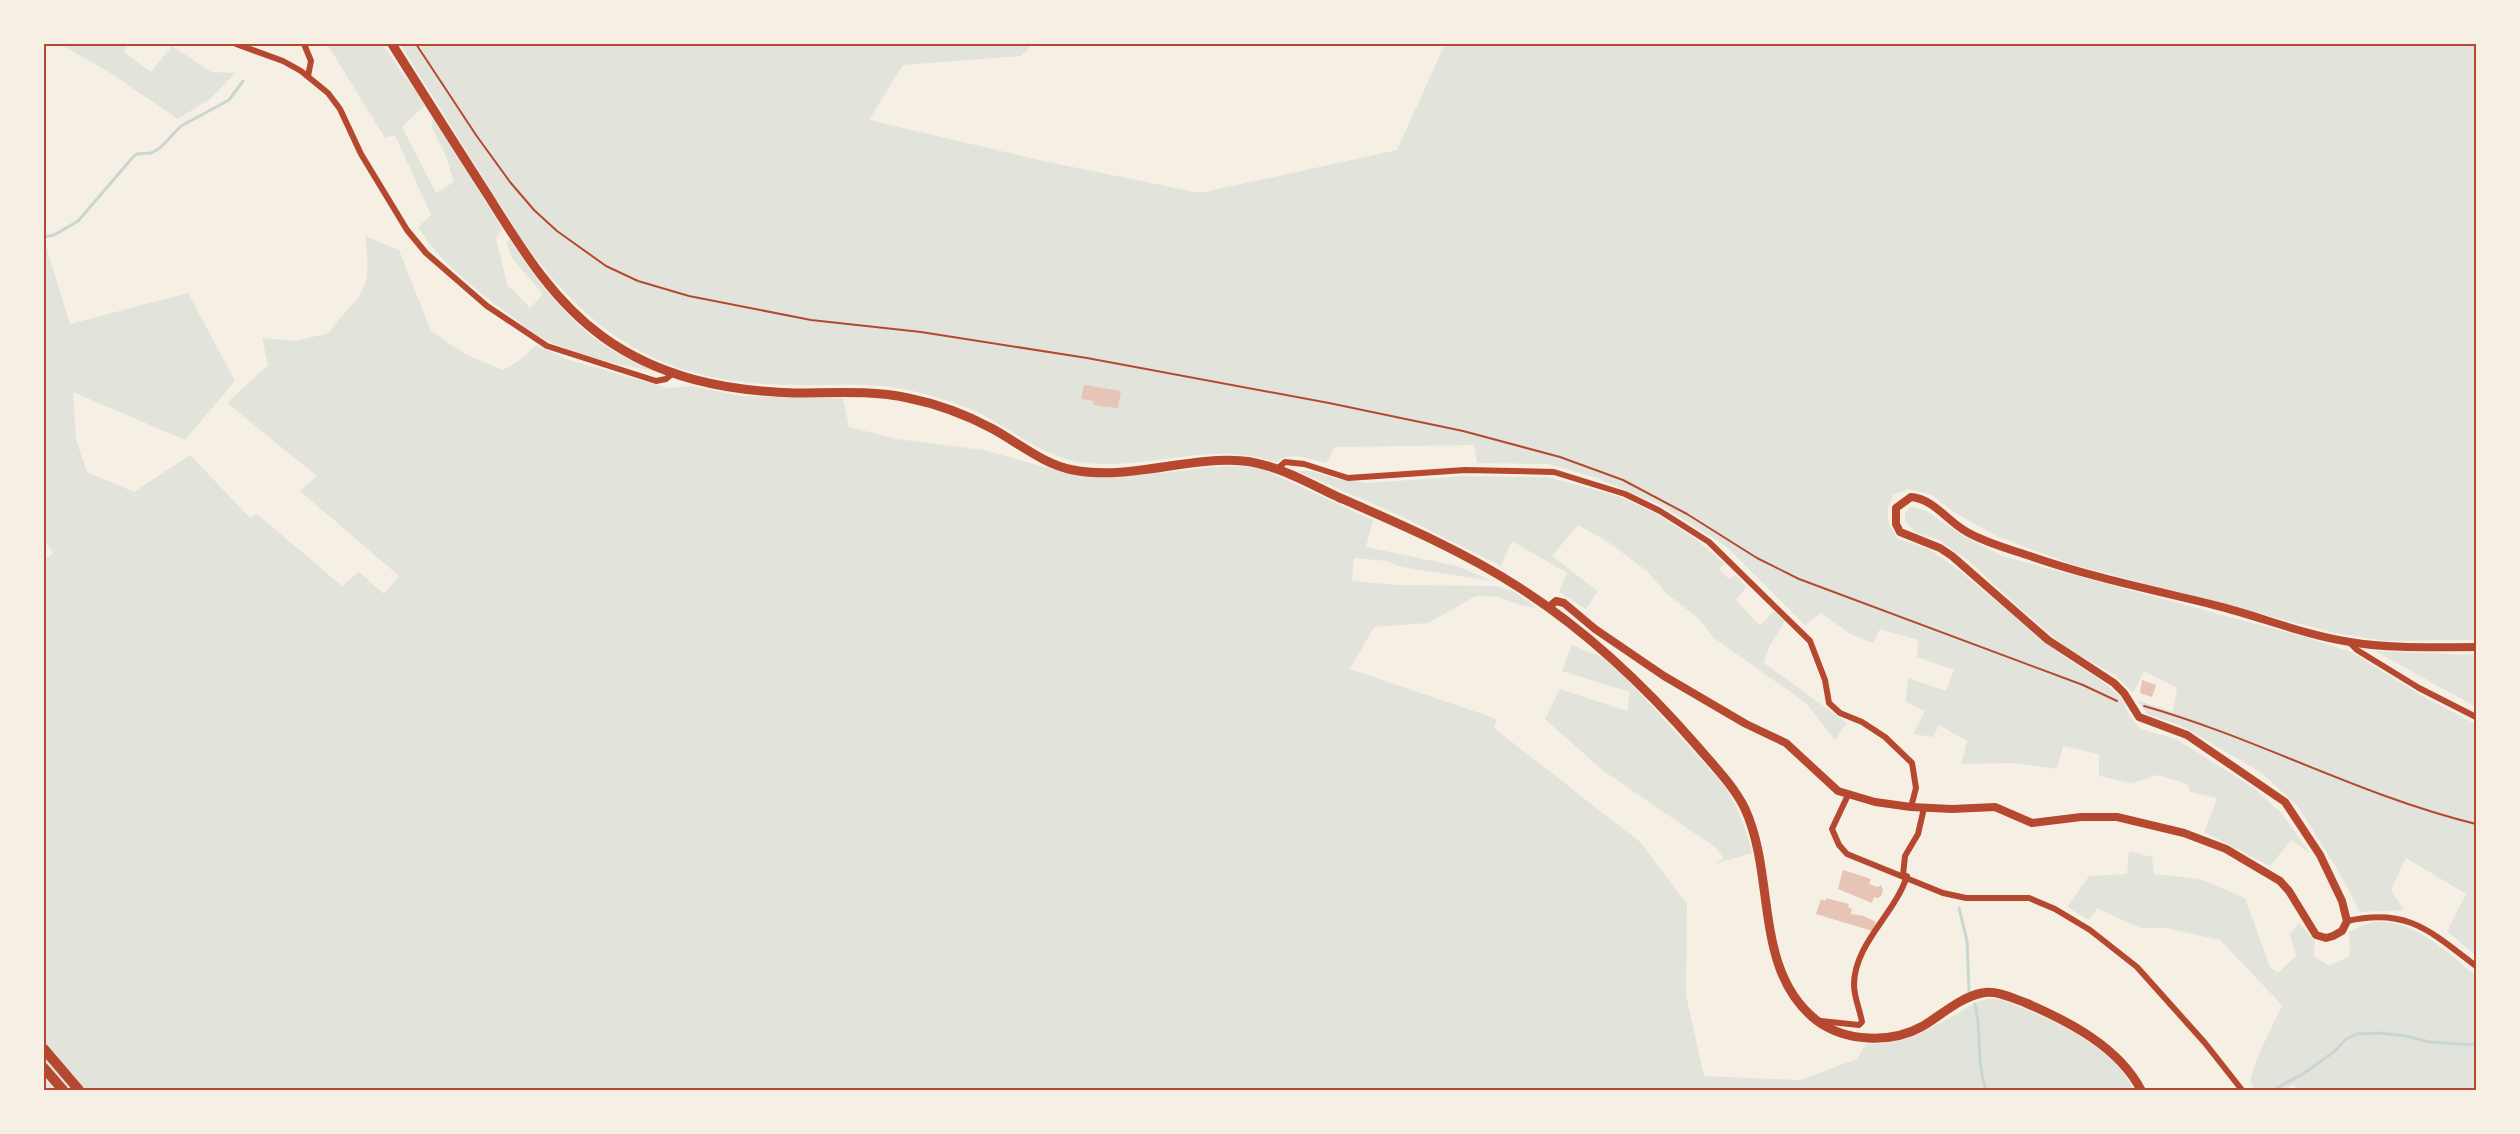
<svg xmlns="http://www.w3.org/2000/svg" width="2520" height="1134" font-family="Karla,sans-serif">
<rect width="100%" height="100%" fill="#f6efe4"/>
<g fill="#e2e4dc">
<polygon points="60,44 128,44 124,52 151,72 172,46 211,72 235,73 210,99 178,119 109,72"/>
<path d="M 327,44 L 382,44 L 425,105 L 402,127 L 436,193 L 454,182 L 445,154 L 432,128 L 433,118 L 502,228 L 496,239 L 507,284 L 530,308 L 543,294 L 511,257 L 507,244 L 509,238 C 536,281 569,324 613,351 C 626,359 641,365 655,371 C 617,365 575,355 540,337 C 530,331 520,323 510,315 C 476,290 440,263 418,227 L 431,215 L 395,135 L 385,138 Z"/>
<path d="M 400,44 L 1033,44 L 1021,56 L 903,65 L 869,120 L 1048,162 L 1200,193 L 1397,150 L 1445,44 L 2476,44 L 2476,640 L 2385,641 L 2335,633 L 2071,564 L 1996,536 L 1952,511 L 1932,495 L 1908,489 L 1893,495 L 1887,511 L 1889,524 L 1898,539 L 1929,549 L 1956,568 L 2060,654 L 2100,680 L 2120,696 L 2129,715 L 2141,729 L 2176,739 L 2254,788 L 2282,814 L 2310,853 L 2291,840 L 2270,866 L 2204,832 L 2217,798 L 2190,792 L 2187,784 L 2158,775 L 2132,783 L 2099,776 L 2099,754 L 2063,746 L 2057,769 L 2013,763 L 1961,764 L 1967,741 L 1939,725 L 1933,737 L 1913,734 L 1925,711 L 1906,702 L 1908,678 L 1946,691 L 1954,670 L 1917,657 L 1918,640 L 1880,629 L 1873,643 L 1852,635 L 1821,613 L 1805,625 L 1726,546 L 1660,505 L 1597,478 L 1548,464 L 1477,463 L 1474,445 L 1335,447 L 1326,463 C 1308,459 1291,450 1276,463 C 1216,439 1150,470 1087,463 C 1042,458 1020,434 981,414 C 961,404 939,398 917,392 C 876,381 832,386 790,385 C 666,383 595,340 523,241 Z"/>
<path d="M 365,236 L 399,250 L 431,331 L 465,354 L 503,370 L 520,360 L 536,345 L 569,360 L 668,388 L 692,386 L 741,396 L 843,398 L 849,427 L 897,439 L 984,450 L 1069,474 L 1090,477 L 1124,477 L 1224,466 L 1258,467 L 1373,520 L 1366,547 L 1457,566 L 1492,581 L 1401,567 L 1387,561 L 1354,558 L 1352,581 L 1398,585 L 1496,586 L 1513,591 L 1537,608 L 1520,605 L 1499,597 L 1476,596 L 1428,623 L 1374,627 L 1350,669 L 1497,719 L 1494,728 L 1640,842 L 1687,904 L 1686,995 L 1704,1076 L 1800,1080 L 1857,1059 L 1866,1044 C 1906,1044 1920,1034 1955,1015 C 1965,1009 1976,1001 1988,999 C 1999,997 2012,1004 2022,1008 C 2057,1022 2120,1052 2133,1090 L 44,1090 L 44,561 L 53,553 L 44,540 L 44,246 L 46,246 L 70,324 L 188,293 L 235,381 L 185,440 L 73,392 L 76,440 L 87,472 L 134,492 L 190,455 L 250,518 L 257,514 L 342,586 L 359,572 L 384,594 L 399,576 L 300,491 L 317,476 L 227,403 L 268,365 L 262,338 L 296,341 L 329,333 C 336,321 344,314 353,304 C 372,282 368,262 365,236 Z"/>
<polygon points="1297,471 1312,471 1337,479 1369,483 1464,476 1548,477 1617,496 1653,512 1693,537 1725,564 1719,569 1729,579 1736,575 1746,587 1736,600 1760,626 1774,611 1785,621 1769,647 1764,663 1847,723 1835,740 1806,703 1714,638 1699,619 1666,593 1648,572 1608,542 1578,525 1552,556 1598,591 1586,609 1559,592 1567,573 1512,541 1501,566 1401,516"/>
<polygon points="1911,507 1925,510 1963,536 2002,556 2305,637 2351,652 2424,697 2476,724 2476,956 2447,931 2466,894 2406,858 2391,890 2404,910 2360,912 2339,872 2299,808 2262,773 2184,727 2147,714 2137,700 2173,712 2177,688 2144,671 2133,693 2115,675 2068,649 2014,603 1968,560 1937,539 1916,533 1905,521 1905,513"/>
<path d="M 1572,645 L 1604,658 L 1625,677 L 1723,784 C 1738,807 1746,828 1752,853 L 1715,864 L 1724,858 L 1715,847 L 1602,770 L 1545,719 L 1560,689 L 1627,711 L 1630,692 L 1562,671 Z"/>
<polygon points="2375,651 2476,655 2476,707"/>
<path d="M 2129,851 L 2152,857 L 2154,874 L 2200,879 L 2245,898 L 2270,967 L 2278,973 L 2296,956 L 2290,934 L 2299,923 L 2315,941 L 2314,956 L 2329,966 L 2350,956 L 2349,932 C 2356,929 2367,922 2375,922 C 2414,919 2448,953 2476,976 L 2476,1076 L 2474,1090 L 2297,1090 L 2294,1085 L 2280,1090 L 2255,1090 L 2250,1081 L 2257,1058 L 2282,1005 L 2220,940 L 2166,928 L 2140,928 L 2097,908 L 2089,920 L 2067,907 L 2089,876 L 2127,874 Z"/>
</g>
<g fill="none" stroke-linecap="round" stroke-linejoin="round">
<g stroke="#c9d6d2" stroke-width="3">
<polyline points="44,237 54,235 78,221 134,156 137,154 151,153 160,148 181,126 229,100 243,81"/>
<polyline points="1959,908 1967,941 1969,992"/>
<path d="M 1975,1004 C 1982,1032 1976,1062 1986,1090"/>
<polyline points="2273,1090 2303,1074 2335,1051 2346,1039 2357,1034 2379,1033 2406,1036 2430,1042 2476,1045"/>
</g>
</g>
<g fill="#e6c5b7">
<polygon points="1084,385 1121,391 1118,408 1098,406 1093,404 1094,401 1081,399"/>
<polygon points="2142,680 2156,685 2152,697 2140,693"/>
<polygon points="1843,870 1871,879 1869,884 1878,887 1881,885 1883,890 1881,896 1878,898 1874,897 1872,903 1838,889"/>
<polygon points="1826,898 1849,904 1848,907 1852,909 1851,914 1864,916 1876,922 1872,931 1816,914 1821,899 1825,901"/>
</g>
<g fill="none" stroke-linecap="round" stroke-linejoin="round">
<g stroke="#b5482f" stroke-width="2">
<polyline points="416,44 476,135 510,182 534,210 557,231 606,266 638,281 689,296 811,320 921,332 1087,358 1329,403 1463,431 1560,457 1623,480 1687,514 1757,558 1799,579 2083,685 2117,701"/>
<path d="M 2144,706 C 2257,738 2361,796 2476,824"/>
</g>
<g stroke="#b5482f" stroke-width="6">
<polyline points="236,44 283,61 301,71 328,93 340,109 361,154 407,230 426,253 487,306 547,346 656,381 666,379 672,374"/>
<polyline points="304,44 311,61 308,76"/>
<polyline points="1277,469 1285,462 1304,464 1348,478 1465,470 1554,472 1625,494 1660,511 1709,542 1810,641 1825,680 1829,703 1840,713 1862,722 1885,737 1912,763 1916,788 1911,807"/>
<polyline points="2349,642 2357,650 2419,688 2476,717"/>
<polyline points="1848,795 1832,829 1839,845 1847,854 1943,893 1966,898 2029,898 2055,909 2090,930 2137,967 2205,1043 2242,1090"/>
<polyline points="1903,875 1905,856 1918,834 1924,808"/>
<path d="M 2347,921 C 2408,907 2431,932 2476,966"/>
<path d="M 1821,1021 L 1859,1025 L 1862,1022 C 1860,1010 1854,997 1854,985 C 1854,944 1895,914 1907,876"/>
</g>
<path stroke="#b5482f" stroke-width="8" d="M 1549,607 L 1556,601 L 1564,603 L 1595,629 L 1664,676 L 1746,724 L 1786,743 L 1838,791 L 1875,802 L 1911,807 L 1952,809 L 1995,807 L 2032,823 L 2081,817 L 2117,817 L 2184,833 L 2226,849 L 2280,881 L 2289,891 L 2316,935 L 2326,938 L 2333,936 L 2342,931 L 2347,921 L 2342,901 L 2320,855 L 2285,802 L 2187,735 L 2139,717 L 2124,693 L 2114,683 L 2048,640 L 1952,556 L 1940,548 L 1900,532 L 1896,524 L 1896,508 L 1911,497 C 1934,499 1947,521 1967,532 C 1986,543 2009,549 2030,556 C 2090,577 2153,590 2214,605 C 2259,616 2304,635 2350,642 C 2391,649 2435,647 2476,647"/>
<path stroke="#b5482f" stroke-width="9" d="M 392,44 C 424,95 456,146 489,197 C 521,248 552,300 603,337 C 660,378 726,391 795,393 C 833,393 871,390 908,398 C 938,404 967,415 993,429 C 1020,444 1043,464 1073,470 C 1130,481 1187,456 1243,461 C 1276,464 1308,483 1338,497 C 1400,524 1463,551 1520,588 C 1587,631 1645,686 1697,746 C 1714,766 1734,786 1745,809 C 1776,876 1753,970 1816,1020 C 1845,1042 1891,1044 1923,1026 C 1941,1015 1961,997 1982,993 C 1997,990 2012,998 2026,1003 C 2068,1021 2119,1047 2141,1090"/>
<g stroke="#b5482f" stroke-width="10">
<polyline points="44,1049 79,1090"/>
<polyline points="44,1068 63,1090"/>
</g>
</g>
<rect width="2520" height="1134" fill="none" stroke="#f6efe4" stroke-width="90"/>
<rect x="45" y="45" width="2430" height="1044" fill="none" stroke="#b5482f" stroke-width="2"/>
</svg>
